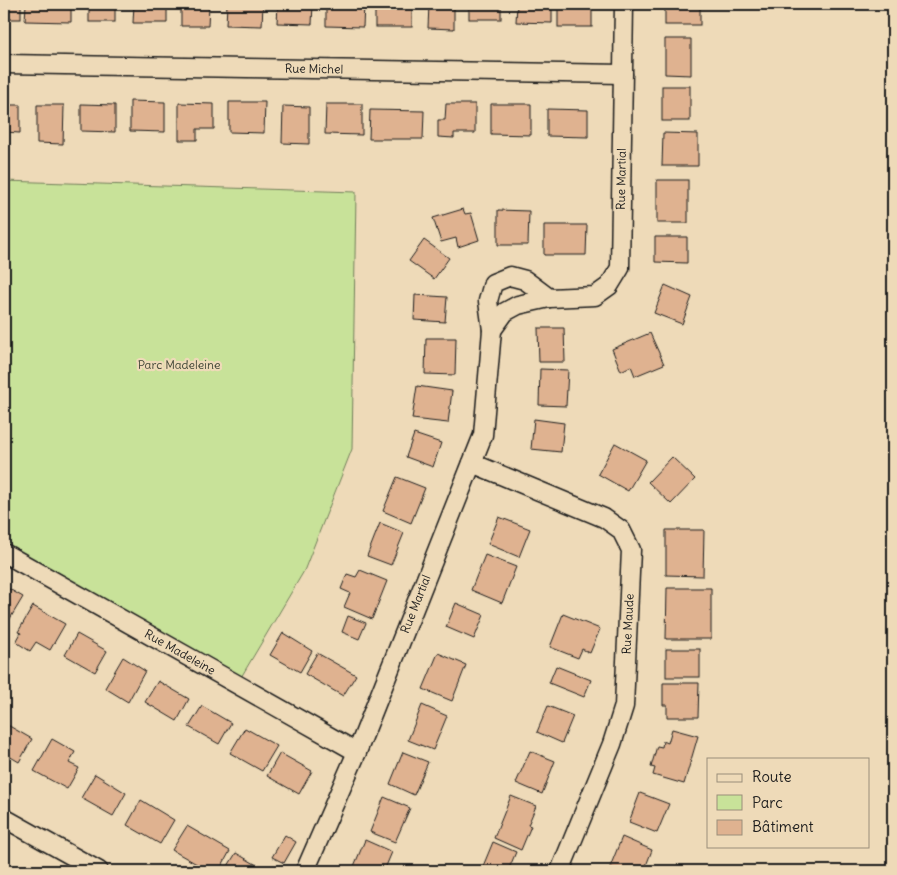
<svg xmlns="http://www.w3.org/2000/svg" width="897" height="875" font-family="Delius,sans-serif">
<rect width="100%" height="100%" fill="#eedab8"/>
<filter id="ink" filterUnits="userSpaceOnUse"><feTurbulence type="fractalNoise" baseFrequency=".02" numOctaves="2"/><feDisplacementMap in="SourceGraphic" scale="10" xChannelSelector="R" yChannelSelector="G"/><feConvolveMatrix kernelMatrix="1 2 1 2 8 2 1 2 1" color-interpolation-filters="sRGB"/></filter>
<g filter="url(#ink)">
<polygon fill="#c8e299" stroke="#727f5a" points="4,181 356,192 352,449 304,571 237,684 4,553"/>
<g fill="#dfb290" stroke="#1c1c1c">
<rect x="4" y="4" width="17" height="15"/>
<polygon points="26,4 71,4 71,22 25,21"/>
<rect x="89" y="4" width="26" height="18"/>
<polygon points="134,4 167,4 167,23 133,23"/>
<polygon points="181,4 209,4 208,26 181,26"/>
<polygon points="227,4 263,4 262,26 226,25"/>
<polygon points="278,4 313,4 312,24 277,23"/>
<polygon points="326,4 364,4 363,27 326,26"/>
<rect x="375" y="4" width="37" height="23"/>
<polygon points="429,4 454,4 454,29 428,28"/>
<rect x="469" y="4" width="32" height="15"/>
<polygon points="517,4 552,4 552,23 516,22"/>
<rect x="558" y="4" width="34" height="23"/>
<rect x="665" y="4" width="35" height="21"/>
<polygon points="665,39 691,39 691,75 665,74"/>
<rect x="662" y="86" width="28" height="35"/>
<polygon points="130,101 165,102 165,132 130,131"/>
<polygon points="229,102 265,102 264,133 229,132"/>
<polygon points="179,103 214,104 214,129 197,129 197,140 179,140"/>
<polygon points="81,104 115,105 115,132 81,131"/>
<polygon points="326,104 362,104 362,135 325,134"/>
<polygon points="446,104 475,104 475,133 454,133 454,138 438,137 438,120 445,120"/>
<polygon points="491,104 531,104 531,135 491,134"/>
<polygon points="4,105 20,105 20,133 4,132"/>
<polygon points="37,105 64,105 63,144 37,143"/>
<polygon points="283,106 309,107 309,144 282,143"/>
<polygon points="547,109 588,110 588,137 547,136"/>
<polygon points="370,110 424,111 423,139 369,139"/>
<polygon points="663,133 698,134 698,166 662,166"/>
<rect x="657" y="180" width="31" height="43"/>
<polygon points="463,209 465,214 471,213 479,240 458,247 456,238 441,242 433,218"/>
<polygon points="498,210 529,211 528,245 498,245"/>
<polygon points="544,225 587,225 586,255 544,255"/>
<polygon points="655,237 687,237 687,263 655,262"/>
<polygon points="424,240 449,258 434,279 409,261"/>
<polygon points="665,285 692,297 682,324 654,313"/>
<polygon points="415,295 447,297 445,322 414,320"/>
<polygon points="538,328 564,328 565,362 539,362"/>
<polygon points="650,333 664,364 635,376 631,366 621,371 612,349"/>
<polygon points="426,338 456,338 455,375 425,374"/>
<polygon points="540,369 568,370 566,406 539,405"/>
<polygon points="417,386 452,391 448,423 412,419"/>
<polygon points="534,419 564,423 561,452 531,449"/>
<polygon points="414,434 441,443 433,467 406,457"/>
<polygon points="615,443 646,460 628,491 598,474"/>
<polygon points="672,457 695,479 671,504 648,482"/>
<polygon points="397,477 425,488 411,523 383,511"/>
<polygon points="499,517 530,529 519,557 488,544"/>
<polygon points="380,523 404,533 391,565 367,556"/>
<polygon points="666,530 704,530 703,576 666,575"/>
<polygon points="485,555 516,567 502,603 471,590"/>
<polygon points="360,570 387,581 372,619 344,607 350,593 341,589 347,574 356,577"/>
<polygon points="4,586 23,597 8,622 4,620"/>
<polygon points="667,588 711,588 711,639 666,639"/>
<polygon points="456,603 484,615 474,639 446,627"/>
<polygon points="33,606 65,624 50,650 36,642 30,651 16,642 21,633 18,632"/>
<polygon points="563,614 600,629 590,653 582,649 578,658 550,647"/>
<polygon points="348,616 366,623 359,639 342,632"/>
<polygon points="283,633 312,651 300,672 270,655"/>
<polygon points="77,634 107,651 95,672 65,655"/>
<rect x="666" y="649" width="34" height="28"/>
<polygon points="317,653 356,675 343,696 305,674"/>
<polygon points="438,653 466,665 452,701 423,689"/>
<polygon points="123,657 145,671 128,702 105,688"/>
<polygon points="556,666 591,680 584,697 549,683"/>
<polygon points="158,681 189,699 177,721 145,702"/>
<polygon points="663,683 699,683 698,717 667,717 667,705 663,705"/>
<polygon points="422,705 447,716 433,750 408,740"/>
<polygon points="202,706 231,723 219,744 189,727"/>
<polygon points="548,706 573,716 562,743 537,732"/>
<polygon points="4,723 32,739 19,762 4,753"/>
<polygon points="245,728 277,746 262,771 230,753"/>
<polygon points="672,729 698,736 684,784 653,775 655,768 651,767 657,746 662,747 663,741 668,743"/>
<polygon points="52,739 75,752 69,763 79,768 67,789 34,771"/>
<polygon points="530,751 555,761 542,794 516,783"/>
<polygon points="403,752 428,762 414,795 390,784"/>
<polygon points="280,753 312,771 299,794 267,776"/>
<polygon points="95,774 126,793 113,816 81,798"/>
<polygon points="640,793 669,804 657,833 629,822"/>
<polygon points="511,796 536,806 528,825 531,826 521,850 494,838"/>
<polygon points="384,797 410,808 395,842 370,832"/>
<polygon points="141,800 174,820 160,844 127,825"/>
<polygon points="187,826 230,851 219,871 209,871 172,850"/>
<polygon points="285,835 296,842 284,863 272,857"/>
<polygon points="622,837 652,850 644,871 620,871 610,867"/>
<polygon points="365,840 392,852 384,871 352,871"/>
<polygon points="493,842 516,852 508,871 481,871"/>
<polygon points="236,853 267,871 225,871"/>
</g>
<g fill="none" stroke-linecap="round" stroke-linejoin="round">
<defs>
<g id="minor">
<path id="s1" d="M 4,64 L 623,74"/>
<path id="s2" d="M 492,330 L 505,312 L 518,305 L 549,298 L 595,296 L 609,286 L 620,268 L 624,4"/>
<polyline points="472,463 604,518 621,530 631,550 624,706 612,744 560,871"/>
<path id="s3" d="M 4,553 L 357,752"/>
<polyline points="4,818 99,871"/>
<path id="s4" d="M 305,871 L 357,752 L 483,435 L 492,330 L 488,301 L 493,283 L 510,276 L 525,280 L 549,298"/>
</g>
</defs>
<use href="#minor" stroke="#1c1c1c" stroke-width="21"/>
<use href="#minor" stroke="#eedab8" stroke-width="18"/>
</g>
</g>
<g text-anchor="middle" stroke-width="4.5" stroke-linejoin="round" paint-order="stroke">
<g font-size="12" fill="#1c1c1c" stroke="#eedab8">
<text dy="4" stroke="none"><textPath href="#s1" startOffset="310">Rue Michel</textPath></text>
<text dy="4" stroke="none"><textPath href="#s2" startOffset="242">Rue Martial</textPath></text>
<text dy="4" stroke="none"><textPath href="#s4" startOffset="289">Rue Martial</textPath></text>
<text transform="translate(628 624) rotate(-87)" y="4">Rue Maude</text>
<text dy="4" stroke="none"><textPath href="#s3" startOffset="202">Rue Madeleine</textPath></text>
</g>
<g font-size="12" fill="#3e4435" stroke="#eedab8">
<text x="179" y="369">Parc Madeleine</text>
</g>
</g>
<rect width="897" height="875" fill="none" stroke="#eedab8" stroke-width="20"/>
<rect x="10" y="10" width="877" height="855" fill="none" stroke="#1c1c1c" stroke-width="2" filter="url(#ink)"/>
<rect x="707" y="758" width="162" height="90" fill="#eedab8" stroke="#9a8e7a"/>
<rect x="717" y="774" width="25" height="8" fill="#eedab8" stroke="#9a8e7a"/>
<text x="752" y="782" font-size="15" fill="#1c1c1c">Route</text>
<rect x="717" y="795" width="25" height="15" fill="#c8e299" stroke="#9a8e7a"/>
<text x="752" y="808" font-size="15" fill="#1c1c1c">Parc</text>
<rect x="717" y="820" width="25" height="15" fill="#dfb290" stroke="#9a8e7a"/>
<text x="752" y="832" font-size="15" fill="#1c1c1c">Bâtiment</text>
</svg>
